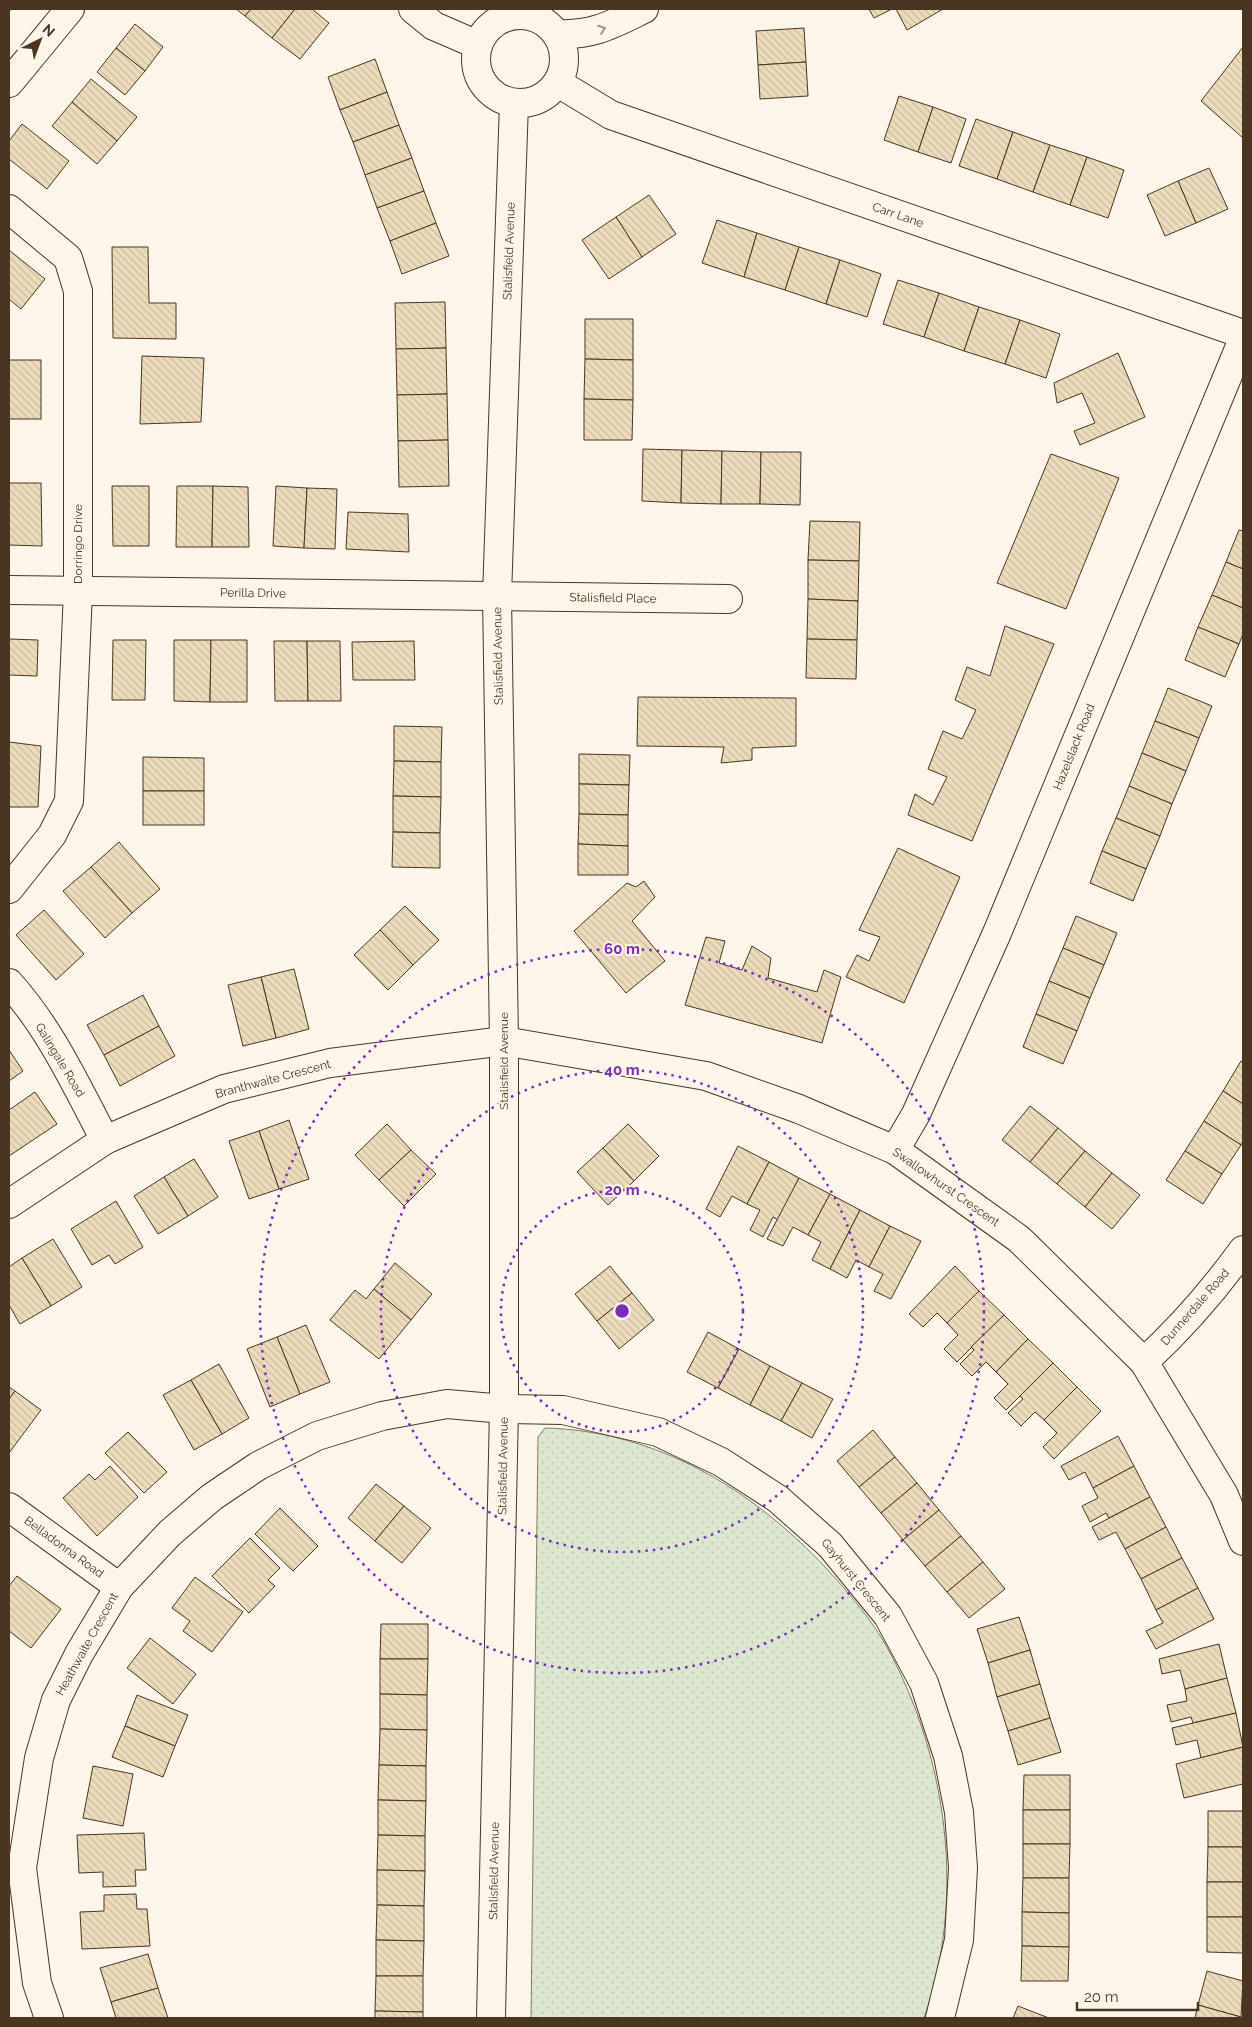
<svg xmlns="http://www.w3.org/2000/svg" width="1252" height="2027" font-family="Raleway,sans-serif">
<defs>
<pattern id="grass-dots" width="8" height="8" patternUnits="userSpaceOnUse" patternTransform="scale(1.25)"><rect width="8" height="8" fill="#dce7d0"/><path d="M2 2h.1M6 6h.1" fill="none" stroke="#bec7b2" stroke-width="1.8" stroke-linecap="round"/></pattern>
<pattern id="building-back-hatch" width="6" height="6" patternUnits="userSpaceOnUse" patternTransform="scale(1.25)"><rect width="6" height="6" fill="#ecdcbc"/><path d="M-1 5l2 2M0 0l6 6M5-1l2 2" fill="none" stroke="#ccbda1"/></pattern>
</defs>
<rect width="100%" height="100%" fill="#fbf6e9"/>
<path fill="url(#grass-dots)" stroke="#887966" d="M 545,1428 C 657,1431 752,1489 827,1569 C 849,1593 872,1620 888,1649 C 948,1760 966,1899 924,2018 L 531,2018 L 538,1437 Z"/>
<g fill="url(#building-back-hatch)" stroke="#4a3520">
<polygon points="236,9 251,9 245,16"/>
<polygon points="251,9 295,9 272,38 245,16"/>
<polygon points="295,9 312,9 329,23 300,59 272,38"/>
<polygon points="869,9 892,9 874,18"/>
<polygon points="896,9 943,9 907,30"/>
<polygon points="135,24 163,47 145,71 116,48"/>
<polygon points="804,28 806,62 758,65 756,31"/>
<polygon points="1243,47 1243,138 1201,101"/>
<polygon points="116,48 145,71 125,95 97,72"/>
<polygon points="375,59 387,92 340,110 328,77"/>
<polygon points="806,62 808,96 760,99 758,65"/>
<polygon points="91,79 137,117 117,141 72,102"/>
<polygon points="387,92 399,125 353,142 340,110"/>
<polygon points="899,96 933,107 918,152 884,140"/>
<polygon points="72,102 117,141 97,164 52,126"/>
<polygon points="933,107 966,119 951,163 918,152"/>
<polygon points="976,119 1013,132 997,179 959,166"/>
<polygon points="22,124 69,161 47,189 9,159 9,141"/>
<polygon points="399,125 412,158 365,175 353,142"/>
<polygon points="1013,132 1050,145 1033,192 997,179"/>
<polygon points="1050,145 1087,157 1070,205 1033,192"/>
<polygon points="1087,157 1124,170 1108,218 1070,205"/>
<polygon points="412,158 424,191 377,208 365,175"/>
<polygon points="1209,168 1228,209 1196,223 1178,181"/>
<polygon points="1178,181 1196,223 1165,236 1147,195"/>
<polygon points="424,191 436,223 390,241 377,208"/>
<polygon points="649,195 676,234 642,257 616,217"/>
<polygon points="616,217 642,257 609,279 582,240"/>
<polygon points="717,220 757,233 744,277 702,263"/>
<polygon points="436,223 449,256 402,274 390,241"/>
<polygon points="757,233 799,247 785,290 744,277"/>
<polygon points="112,247 148,247 149,303 176,303 176,339 113,338"/>
<polygon points="799,247 840,260 826,304 785,290"/>
<polygon points="9,250 45,279 21,309 9,299"/>
<polygon points="840,260 881,274 867,317 826,304"/>
<polygon points="898,280 939,293 924,337 883,324"/>
<polygon points="939,293 979,307 964,351 924,337"/>
<polygon points="445,302 446,348 396,349 395,303"/>
<polygon points="979,307 1020,320 1005,364 964,351"/>
<polygon points="585,319 633,319 633,360 585,359"/>
<polygon points="1020,320 1060,334 1046,378 1005,364"/>
<polygon points="446,348 447,394 397,395 396,349"/>
<polygon points="1118,353 1145,417 1080,445 1074,431 1095,423 1082,393 1057,403 1054,383"/>
<polygon points="142,356 204,358 201,422 140,424"/>
<polygon points="585,359 633,360 633,400 584,399"/>
<rect x="9" y="360" width="32" height="59"/>
<polygon points="447,394 448,440 398,441 397,395"/>
<polygon points="584,399 633,400 632,440 584,440"/>
<polygon points="448,440 449,486 399,487 398,441"/>
<polygon points="643,449 682,450 681,503 642,501"/>
<polygon points="682,450 722,451 721,504 681,503"/>
<polygon points="722,451 761,452 760,504 721,504"/>
<polygon points="761,452 801,452 800,505 760,504"/>
<polygon points="1051,454 1119,478 1066,609 997,583"/>
<polygon points="9,483 41,483 42,546 9,545"/>
<polygon points="112,486 149,486 149,546 113,546"/>
<polygon points="177,486 213,486 212,547 176,547"/>
<polygon points="213,486 248,487 249,547 212,547"/>
<polygon points="276,486 307,488 304,548 273,546"/>
<polygon points="307,488 337,489 335,549 304,548"/>
<polygon points="348,512 408,514 409,552 346,549"/>
<polygon points="810,521 860,522 859,561 808,560"/>
<polygon points="1239,530 1243,531 1243,569 1226,562"/>
<polygon points="808,560 859,561 858,601 808,599"/>
<polygon points="1226,562 1243,569 1243,608 1212,595"/>
<polygon points="1212,595 1243,608 1243,634 1239,644 1198,627"/>
<polygon points="808,599 858,601 857,640 807,639"/>
<polygon points="1005,626 1054,644 972,841 908,815 915,794 933,805 947,777 928,769 943,731 962,739 976,710 955,700 967,667 990,676"/>
<polygon points="1198,627 1239,644 1225,677 1185,660"/>
<polygon points="9,639 38,640 37,676 9,675"/>
<polygon points="807,639 857,640 856,679 806,678"/>
<polygon points="113,640 146,640 145,700 112,700"/>
<polygon points="174,640 211,640 210,702 174,701"/>
<polygon points="211,640 247,640 247,702 210,702"/>
<polygon points="274,641 307,641 308,701 275,701"/>
<polygon points="307,641 340,641 341,701 308,701"/>
<polygon points="414,641 415,680 353,680 352,642"/>
<polygon points="1168,688 1212,706 1199,738 1155,721"/>
<polygon points="638,697 796,698 796,746 752,748 752,760 721,763 724,747 637,746"/>
<polygon points="1155,721 1199,738 1186,771 1142,753"/>
<polygon points="394,726 442,727 441,762 394,761"/>
<polygon points="9,742 41,746 38,807 9,807"/>
<polygon points="1142,753 1186,771 1172,804 1129,786"/>
<polygon points="579,754 630,755 629,785 579,784"/>
<polygon points="143,757 204,758 204,791 143,791"/>
<polygon points="394,761 441,762 441,797 393,796"/>
<polygon points="579,784 629,785 628,815 579,814"/>
<polygon points="1129,786 1172,804 1160,836 1116,818"/>
<rect x="143" y="791" width="61" height="34"/>
<polygon points="393,796 441,797 440,833 393,832"/>
<polygon points="579,814 628,815 628,846 578,844"/>
<polygon points="1116,818 1160,836 1146,869 1102,851"/>
<polygon points="393,832 440,833 440,868 392,867"/>
<polygon points="119,842 160,889 132,913 91,867"/>
<polygon points="578,844 628,846 628,875 578,875"/>
<polygon points="898,848 960,877 904,1003 846,977 857,955 869,961 880,937 859,930"/>
<polygon points="1102,851 1146,869 1133,901 1090,883"/>
<polygon points="91,867 132,913 105,938 63,891"/>
<polygon points="644,881 655,897 632,921 665,961 626,993 574,931 627,883 636,887"/>
<polygon points="405,906 439,940 413,965 380,930"/>
<polygon points="44,910 84,954 56,980 16,935"/>
<polygon points="1076,916 1117,933 1104,965 1063,948"/>
<polygon points="380,930 413,965 388,990 354,955"/>
<polygon points="706,937 725,941 719,963 742,970 752,946 771,958 768,978 817,992 824,970 841,977 822,1043 685,1005"/>
<polygon points="1063,948 1104,965 1090,998 1049,981"/>
<polygon points="294,969 309,1029 276,1038 261,977"/>
<polygon points="261,977 276,1038 243,1046 228,985"/>
<polygon points="1049,981 1090,998 1077,1031 1036,1014"/>
<polygon points="143,995 159,1026 104,1055 87,1025"/>
<polygon points="1036,1014 1077,1031 1063,1064 1023,1047"/>
<polygon points="159,1026 175,1056 120,1086 104,1055"/>
<polygon points="9,1050 23,1071 9,1081"/>
<polygon points="1241,1061 1243,1062 1243,1104 1223,1091"/>
<polygon points="1223,1091 1243,1104 1243,1141 1241,1145 1204,1121"/>
<polygon points="35,1092 57,1124 9,1156 9,1110"/>
<polygon points="1030,1106 1058,1128 1030,1162 1002,1140"/>
<polygon points="289,1120 309,1179 279,1189 259,1131"/>
<polygon points="1204,1121 1241,1145 1222,1174 1185,1151"/>
<polygon points="387,1124 411,1150 379,1180 355,1155"/>
<polygon points="628,1124 659,1156 634,1181 603,1148"/>
<polygon points="1058,1128 1085,1151 1057,1184 1030,1162"/>
<polygon points="259,1131 279,1189 249,1199 229,1141"/>
<polygon points="738,1146 769,1162 747,1204 732,1196 720,1217 706,1209"/>
<polygon points="603,1148 634,1181 608,1205 577,1172"/>
<polygon points="411,1150 436,1174 404,1206 379,1180"/>
<polygon points="1085,1151 1112,1173 1085,1207 1057,1184"/>
<polygon points="1185,1151 1222,1174 1203,1204 1166,1180"/>
<polygon points="194,1159 218,1197 188,1216 164,1177"/>
<polygon points="769,1162 799,1178 778,1220 773,1217 763,1237 750,1230 760,1210 747,1204"/>
<polygon points="1112,1173 1140,1195 1112,1229 1085,1207"/>
<polygon points="164,1177 188,1216 158,1234 134,1196"/>
<polygon points="799,1178 830,1194 808,1235 793,1227 783,1246 767,1239"/>
<polygon points="830,1194 860,1210 830,1269 812,1260 821,1242 808,1235"/>
<polygon points="116,1201 143,1247 115,1264 109,1255 92,1265 71,1229"/>
<polygon points="860,1210 890,1226 869,1267 856,1260 847,1278 830,1269"/>
<polygon points="890,1226 921,1241 891,1299 874,1291 883,1274 869,1267"/>
<polygon points="53,1239 82,1287 51,1306 22,1258"/>
<polygon points="22,1258 51,1306 20,1324 9,1305 9,1267"/>
<polygon points="395,1263 432,1294 411,1320 374,1289"/>
<polygon points="610,1266 632,1293 597,1321 575,1294"/>
<polygon points="955,1266 979,1291 947,1323 937,1313 923,1327 909,1314"/>
<polygon points="374,1289 411,1320 379,1359 330,1320 355,1290 366,1299"/>
<polygon points="979,1291 1004,1315 957,1362 944,1349 958,1335 947,1323"/>
<polygon points="632,1293 654,1320 619,1349 597,1321"/>
<polygon points="1004,1315 1028,1339 996,1372 986,1362 972,1376 960,1364 974,1350 971,1347"/>
<polygon points="306,1325 330,1382 300,1394 277,1337"/>
<polygon points="708,1332 739,1349 718,1388 687,1372"/>
<polygon points="277,1337 300,1394 270,1407 247,1349"/>
<polygon points="1028,1339 1053,1363 1006,1410 994,1398 1008,1384 996,1372"/>
<polygon points="739,1349 770,1366 750,1405 718,1388"/>
<polygon points="1053,1363 1077,1387 1044,1420 1035,1412 1021,1426 1008,1413 1023,1399 1020,1396"/>
<polygon points="219,1364 249,1418 222,1434 191,1380"/>
<polygon points="770,1366 802,1383 781,1421 750,1405"/>
<polygon points="191,1380 222,1434 194,1450 163,1395"/>
<polygon points="802,1383 833,1399 812,1438 781,1421"/>
<polygon points="9,1387 15,1391 9,1399"/>
<polygon points="1077,1387 1101,1411 1054,1459 1043,1447 1057,1433 1044,1420"/>
<polygon points="15,1391 41,1410 9,1453 9,1399"/>
<polygon points="873,1430 895,1457 859,1487 837,1461"/>
<polygon points="128,1432 167,1472 144,1493 105,1453"/>
<polygon points="1118,1436 1134,1466 1093,1488 1085,1472 1069,1480 1061,1466"/>
<polygon points="895,1457 917,1483 881,1513 859,1487"/>
<polygon points="110,1466 138,1497 97,1536 63,1498 89,1474 95,1480"/>
<polygon points="1134,1466 1150,1497 1109,1518 1106,1513 1090,1522 1082,1506 1098,1498 1093,1488"/>
<polygon points="917,1483 939,1510 903,1540 881,1513"/>
<polygon points="376,1484 404,1506 375,1541 348,1518"/>
<polygon points="1150,1497 1166,1527 1125,1549 1116,1532 1099,1540 1092,1527"/>
<polygon points="404,1506 431,1528 402,1563 375,1541"/>
<polygon points="280,1508 318,1546 293,1571 255,1534"/>
<polygon points="939,1510 961,1536 925,1566 903,1540"/>
<polygon points="1166,1527 1182,1558 1141,1579 1125,1549"/>
<polygon points="961,1536 983,1562 947,1592 925,1566"/>
<polygon points="250,1538 280,1568 268,1580 275,1586 249,1613 212,1576"/>
<polygon points="1182,1558 1198,1588 1156,1610 1141,1579"/>
<polygon points="983,1562 1005,1589 969,1618 947,1592"/>
<polygon points="17,1576 61,1609 31,1648 9,1631 9,1586"/>
<polygon points="195,1577 243,1612 212,1652 183,1631 190,1621 172,1608"/>
<polygon points="1198,1588 1214,1619 1156,1649 1146,1631 1163,1623 1156,1610"/>
<polygon points="1019,1617 1030,1650 988,1663 977,1629"/>
<polygon points="381,1624 428,1624 428,1659 380,1659"/>
<polygon points="150,1638 196,1674 173,1704 127,1668"/>
<polygon points="1219,1644 1227,1678 1185,1689 1180,1670 1162,1674 1159,1659"/>
<polygon points="1030,1650 1040,1684 997,1697 988,1663"/>
<polygon points="380,1659 428,1659 427,1695 380,1694"/>
<polygon points="1227,1678 1236,1713 1193,1723 1191,1717 1171,1722 1167,1705 1187,1701 1185,1689"/>
<polygon points="1040,1684 1050,1718 1008,1731 997,1697"/>
<polygon points="380,1694 427,1695 427,1730 380,1729"/>
<polygon points="137,1695 188,1715 175,1746 125,1726"/>
<polygon points="1236,1713 1243,1747 1201,1758 1197,1740 1176,1745 1172,1728"/>
<polygon points="1050,1718 1061,1752 1018,1765 1008,1731"/>
<polygon points="125,1726 175,1746 163,1777 112,1757"/>
<polygon points="380,1729 427,1730 426,1766 379,1765"/>
<polygon points="1243,1747 1243,1784 1184,1798 1176,1764"/>
<polygon points="379,1765 426,1766 426,1801 378,1800"/>
<polygon points="93,1766 133,1774 123,1826 83,1818"/>
<polygon points="1024,1775 1070,1775 1070,1810 1023,1810"/>
<polygon points="378,1800 426,1801 425,1836 378,1835"/>
<rect x="1023" y="1810" width="47" height="34"/>
<rect x="1208" y="1811" width="35" height="36"/>
<polygon points="144,1833 146,1870 135,1870 136,1886 103,1887 103,1872 79,1873 77,1835"/>
<polygon points="378,1835 425,1836 425,1871 377,1870"/>
<polygon points="1023,1844 1070,1844 1069,1878 1023,1878"/>
<polygon points="1208,1847 1243,1847 1243,1882 1207,1882"/>
<polygon points="377,1870 425,1871 424,1906 377,1905"/>
<polygon points="1023,1878 1069,1878 1069,1913 1022,1912"/>
<rect x="1207" y="1882" width="36" height="35"/>
<polygon points="136,1894 137,1909 147,1909 150,1946 82,1949 80,1912 104,1911 104,1895"/>
<polygon points="377,1905 424,1906 424,1941 376,1940"/>
<polygon points="1022,1912 1069,1913 1069,1947 1022,1946"/>
<polygon points="1207,1917 1243,1917 1243,1953 1207,1952"/>
<polygon points="376,1940 424,1941 423,1976 376,1976"/>
<polygon points="1022,1946 1069,1947 1068,1981 1021,1981"/>
<polygon points="148,1954 158,1988 111,2002 100,1968"/>
<polygon points="1207,1971 1243,1981 1241,2017 1198,2005"/>
<polygon points="376,1976 423,1976 423,2012 375,2011"/>
<polygon points="158,1988 168,2018 116,2018 111,2002"/>
<polygon points="1198,2005 1241,2017 1241,2018 1195,2018"/>
<polygon points="1018,2006 1049,2018 1013,2018"/>
<polygon points="375,2011 423,2012 423,2018 375,2018"/>
</g>
<g fill="none" stroke-linecap="round" stroke-linejoin="round">
<defs>
<g id="minor">
<polyline points="413,9 434,26 478,45"/>
<circle cx="520" cy="59" r="44"/>
<path d="M 557,34 C 593,36 613,24 644,9"/>
<polyline points="9,83 70,9"/>
<polyline points="558,83 611,115 1243,334"/>
<polyline points="9,209 68,258 78,291 78,591 69,801 52,835 9,889"/>
<polyline points="9,590 728,599"/>
<path d="M 9,983 C 50,1028 77,1087 105,1140"/>
<polyline points="895,1150 916,1114 997,933 1243,339"/>
<polyline points="9,1204 105,1140 224,1089 330,1063 504,1041 706,1076 799,1109 895,1150 1019,1239 1144,1362 1224,1495 1243,1541"/>
<path d="M 1144,1362 C 1181,1328 1214,1290 1243,1250"/>
<polyline points="9,1507 119,1587"/>
<polyline points="49,2018 37,1983 22,1868 39,1758 56,1700 79,1654 119,1587 170,1533 212,1497 258,1466 317,1436 382,1416 447,1404 504,1409 563,1410 658,1432 721,1462 778,1499 830,1545 888,1616 924,1683 948,1756 959,1812 963,1868 959,1940 940,2018"/>
<polyline points="491,2018 504,1409 504,1041 497,596 514,103"/>
</g>
</defs>
<use href="#minor" stroke="#4a3520" stroke-width="30"/>
<use href="#minor" stroke="#fbf6e9" stroke-width="28"/>
<polyline stroke="#4a3520" stroke-width="1" stroke-dasharray="6 2.5" stroke-linecap="butt" points="9,12 11,9"/>
</g>
<defs><path id="oneway-chevron" d="M-2-3.5L2.5 0L-2 3.5" fill="none" stroke-width="1.6" stroke-linecap="round" stroke-linejoin="round" transform="scale(1.25)"/></defs>
<use stroke="#a29684" href="#oneway-chevron" transform="translate(602 29) rotate(-20)"/>
<g fill="none" stroke="#7b2cbf" stroke-width="2.5" stroke-dasharray="2.5 5">
<circle cx="622" cy="1311" r="121"/>
<circle cx="622" cy="1311" r="241"/>
<circle cx="622" cy="1311" r="362"/>
</g>
<g text-anchor="middle" stroke-width="4" stroke-linejoin="round" paint-order="stroke">
<g font-size="12" fill="#4a3520" stroke="#fbf6e9">
<text transform="translate(898 215) rotate(19)" y="4">Carr Lane</text>
<text transform="translate(509 251) rotate(-88)" y="4">Stalisfield Avenue</text>
<text transform="translate(78 544) rotate(-90)" y="4">Dorringo Drive</text>
<text transform="translate(253 593) rotate(1)" y="4">Perilla Drive</text>
<text transform="translate(613 598) rotate(1)" y="4">Stalisfield Place</text>
<text transform="translate(498 656) rotate(-91)" y="4">Stalisfield Avenue</text>
<text transform="translate(1074 747) rotate(-68)" y="4">Hazelslack Road</text>
<text transform="translate(60 1060) rotate(59)" y="4">Galingale Road</text>
<text transform="translate(504 1061) rotate(-90)" y="4">Stalisfield Avenue</text>
<text transform="translate(273 1079) rotate(-15)" y="4">Branthwaite Crescent</text>
<text transform="translate(946 1187) rotate(35)" y="4">Swallowhurst Crescent</text>
<text transform="translate(1195 1307) rotate(-49)" y="4">Dunnerdale Road</text>
<text transform="translate(503 1466) rotate(-89)" y="4">Stalisfield Avenue</text>
<text transform="translate(64 1547) rotate(36)" y="4">Belladonna Road</text>
<text transform="translate(856 1580) rotate(51)" y="4">Gayhurst Crescent</text>
<text transform="translate(87 1644) rotate(-61)" y="4">Heathwaite Crescent</text>
<text transform="translate(494 1871) rotate(-89)" y="4">Stalisfield Avenue</text>
</g>
</g>
<circle cx="622" cy="1311" r="8" fill="#7b2cbf" stroke="#fbf6e9" stroke-width="2.5"/>
<g font-size="15" text-anchor="middle" font-weight="bold" fill="#7b2cbf" stroke="#fbf6e9" stroke-width="4" stroke-linejoin="round" paint-order="stroke">
<text x="622" y="954">60 m</text>
<text x="622" y="1075">40 m</text>
<text x="622" y="1195">20 m</text>
</g>
<rect width="1252" height="2027" fill="none" stroke="#4a3520" stroke-width="20"/>
<g transform="translate(40 40) rotate(42)" stroke="#fbf6e9" stroke-width="4" paint-order="stroke">
<path d="M0-4L9 19L0 12L-9 19Z" fill="#4a3520"/>
<text y="-8" font-size="14" font-weight="bold" text-anchor="middle" fill="#4a3520">N</text>
</g>
<path d="M1077 2002v8h121v-8" fill="none" stroke="#4a3520" stroke-width="2.5"/>
<text x="1084" y="2002" font-size="15" fill="#4a3520" stroke="#fbf6e9" stroke-width="4" paint-order="stroke">20 m</text>
</svg>
